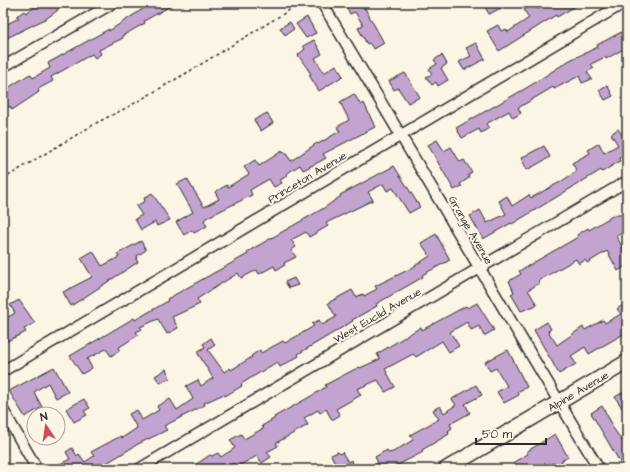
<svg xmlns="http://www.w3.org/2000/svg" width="630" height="472" font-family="'Architects Daughter',sans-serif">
<rect width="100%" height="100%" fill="#fcf5e5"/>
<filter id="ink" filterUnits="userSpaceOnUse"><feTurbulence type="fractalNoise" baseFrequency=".025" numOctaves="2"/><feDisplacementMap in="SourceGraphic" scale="8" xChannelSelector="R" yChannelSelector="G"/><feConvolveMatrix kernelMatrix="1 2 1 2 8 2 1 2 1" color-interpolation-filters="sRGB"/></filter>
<g filter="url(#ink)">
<g fill="#c3a4d0" stroke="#2b2b2b">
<polygon points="41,3 67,3 57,8 58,10 47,18 3,40 3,26 19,18 17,16 24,11 26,13"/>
<polygon points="152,3 176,3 144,21 145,23 122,36 123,38 99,50 101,54 95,58 92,54 51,77 53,81 38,89 39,92 12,110 10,106 3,110 3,91 30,74 33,78 50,68 48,63 109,29 109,31"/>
<polygon points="344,3 362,3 384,43 374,49 369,43 367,44 358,28 363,25 355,12 350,14"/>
<polygon points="488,3 511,3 489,14 484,5"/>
<polygon points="550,3 581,3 557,17 556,15 499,51 487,31 498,25 501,31 506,29 508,32 529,18 524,10 534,4 537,9"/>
<polygon points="307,17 316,33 306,38 296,24"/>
<polygon points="290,22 294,29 285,35 280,28"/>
<polygon points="627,29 627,47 606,59 605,57 591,64 594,68 587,72 592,79 582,83 579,76 554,89 553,87 518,108 521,113 513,118 509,111 486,124 489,128 481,133 479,129 462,138 456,128 528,87 570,60 598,47 597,45"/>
<polygon points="314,40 322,54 315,58 324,73 336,65 343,76 319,91 309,75 311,74 298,55 305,49 303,46"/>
<polygon points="476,43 485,59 464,70 459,62 471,56 466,48"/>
<polygon points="442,55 447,64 441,68 448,80 438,86 436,82 432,85 426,77 432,74 429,69 437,64 434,60"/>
<polygon points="405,73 420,97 408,103 398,88 394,90 389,81"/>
<polygon points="607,85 613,96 605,100 599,90"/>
<polygon points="354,94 361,105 364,103 375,127 323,154 326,158 319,162 303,170 300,165 286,174 287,176 280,180 282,183 274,187 269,179 250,190 252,195 206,218 204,221 207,226 194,233 192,230 184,235 176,222 193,212 177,184 187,179 204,207 219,199 215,192 227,185 228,187 249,174 244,167 255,160 259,166 282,151 283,153 285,152 291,161 317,143 318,144 340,131 337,127 349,120 340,102"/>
<polygon points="267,113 273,123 261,131 254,120"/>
<polygon points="618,129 627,142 627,154 619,158 620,161 602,172 601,170 512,224 511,223 483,239 470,216 480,210 487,223 506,214 499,201 507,196 512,206 529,195 531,198 562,181 577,171 572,163 590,153 588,150 599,143 604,153 618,145 611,134"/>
<polygon points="437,140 444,151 451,147 460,162 464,160 472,172 468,175 469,178 460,184 462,186 454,190 428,145"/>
<polygon points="544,146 550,157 527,170 521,158"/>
<polygon points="394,166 420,207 409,213 393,188 387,191 383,184 368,192 373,200 326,223 328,226 309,237 306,232 291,240 296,247 291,250 296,257 284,263 285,265 276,270 274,266 259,274 257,270 241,278 238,273 197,299 200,304 172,317 178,328 167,334 158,319 140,327 142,329 136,332 138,335 118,348 120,350 111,356 106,349 87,359 92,368 82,374 70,356 134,318 135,320 168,301 167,299 248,254 247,252 324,208 341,196 340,195"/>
<polygon points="152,193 170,220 157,226 155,222 141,230 135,219 142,215 136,206 145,201 144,198"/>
<polygon points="623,213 627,219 627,225 621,229 624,232 616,236 627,255 627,265 618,271 607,251 587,263 585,260 579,264 576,259 538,281 540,283 528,290 537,305 521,311 511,294 514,292 509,281 521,274 519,271 578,237 577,235 588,228 589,230 614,215 620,215"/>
<polygon points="436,234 450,260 422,275 423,277 376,304 377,306 352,320 353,321 298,354 299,356 280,367 277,362 241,384 242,386 225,396 224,394 204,403 205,405 164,426 167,430 138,444 97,469 50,469 70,459 66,452 72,448 77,456 79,454 85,462 94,456 91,452 121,436 122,438 137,428 129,414 137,410 142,420 159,410 157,406 170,399 177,410 193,399 186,386 198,380 201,386 213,378 197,352 205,347 203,344 211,338 215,345 208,350 224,372 230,368 231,370 252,357 251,356 260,350 261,353 283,341 285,343 314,326 312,324 319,320 322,325 336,317 328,303 352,290 356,297 363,294 364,296 377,289 375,286 410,269 430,256 421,243"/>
<polygon points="141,241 146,250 137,256 138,258 136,259 138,262 71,306 63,292 92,277 81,258 93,251 102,266 119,257 117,254"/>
<polygon points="294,278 298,285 289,288 285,282"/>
<polygon points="19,300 35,323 24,329 26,332 3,343 3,320 15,313 10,305"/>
<polygon points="627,302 627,325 624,327 627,332 589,354 585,347 571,356 576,364 559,374 534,330 547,322 551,329 548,331 557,345 583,327 585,330 603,320 605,323 621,314 617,309"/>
<polygon points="477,303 494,330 484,336 479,326 471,330 467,322 450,332 459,346 449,352 442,341 416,357 413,354 385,369 395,387 385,392 378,380 357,389 361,395 336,409 340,415 332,420 326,409 320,413 318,410 304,418 308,425 276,443 278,446 267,452 271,457 262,463 257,456 236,467 234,463 223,469 189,469 210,455 212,456 218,453 221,457 235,448 230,440 241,434 244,439 264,428 262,426 275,418 274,417 313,395 326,387 325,385 359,367 360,368 380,359 377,354 421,327 422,330 466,306 468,308"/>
<polygon points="508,350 527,387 517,392 519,395 504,403 497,392 507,386 496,368 490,371 485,362"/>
<polygon points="54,367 68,392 56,398 48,383 34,392 42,407 25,417 9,391"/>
<polygon points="166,369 170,378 160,383 155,376"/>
<polygon points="476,385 482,395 465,404 470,413 450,424 452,428 448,431 449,434 422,450 423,452 390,469 368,469 378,463 375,457 387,450 389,453 393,452 413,440 410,435 439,419 433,410 440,406 444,413 456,405 452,399"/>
<polygon points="627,390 627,416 615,397"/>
<polygon points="84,399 90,408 84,411 87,415 74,422 66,409"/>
<polygon points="602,406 612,424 611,425 627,448 627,469 624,469 591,413"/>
<polygon points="555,434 568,457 561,461 564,464 556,468 553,463 544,469 518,469 514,462 528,454 526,452"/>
<polygon points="338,452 340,454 342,452 348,462 351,460 356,469 338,469 331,455"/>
</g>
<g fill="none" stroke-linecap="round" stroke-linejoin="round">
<defs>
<g id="street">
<polyline points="322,3 599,469"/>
<polyline points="3,67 113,3"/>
<polyline points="3,371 624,3"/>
<polyline points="3,410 37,469"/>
<polyline points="139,469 627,181"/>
</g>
<polyline id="secondary" points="446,469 627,362"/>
</defs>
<use href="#street" stroke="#2b2b2b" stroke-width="13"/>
<use href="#secondary" stroke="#2b2b2b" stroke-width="17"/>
<polyline stroke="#2b2b2b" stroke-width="1.5" stroke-dasharray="3 3" stroke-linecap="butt" points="3,179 98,122 126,108 190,71 301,3"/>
<use href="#street" stroke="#fcf5e5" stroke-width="10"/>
<use href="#secondary" stroke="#fcf5e5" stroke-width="14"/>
</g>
</g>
<g text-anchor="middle" stroke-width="4" stroke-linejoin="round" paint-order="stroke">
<g font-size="11" fill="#2b2b2b" stroke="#fcf5e5">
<text transform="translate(307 177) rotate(-31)" y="4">Princeton Avenue</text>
<text transform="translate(471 230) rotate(60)" y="4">Grange Avenue</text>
<text transform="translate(377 315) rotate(-30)" y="4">West Euclid Avenue</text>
<text transform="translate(578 391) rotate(-31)" y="4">Alpine Avenue</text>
</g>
</g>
<rect width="630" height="472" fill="none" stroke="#fcf5e5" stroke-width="16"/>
<rect x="8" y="8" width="614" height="456" fill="none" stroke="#2b2b2b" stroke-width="1.5" filter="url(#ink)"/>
<g transform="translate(46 426) rotate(347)"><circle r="19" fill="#fcf5e5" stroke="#a8a49b"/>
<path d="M0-3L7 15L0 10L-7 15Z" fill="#d1495b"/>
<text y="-6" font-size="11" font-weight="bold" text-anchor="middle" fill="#2b2b2b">N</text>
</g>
<path d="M476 438v6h70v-6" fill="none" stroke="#2b2b2b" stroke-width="2"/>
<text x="482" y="438" font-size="12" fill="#2b2b2b" stroke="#fcf5e5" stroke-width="3" paint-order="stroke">50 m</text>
</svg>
